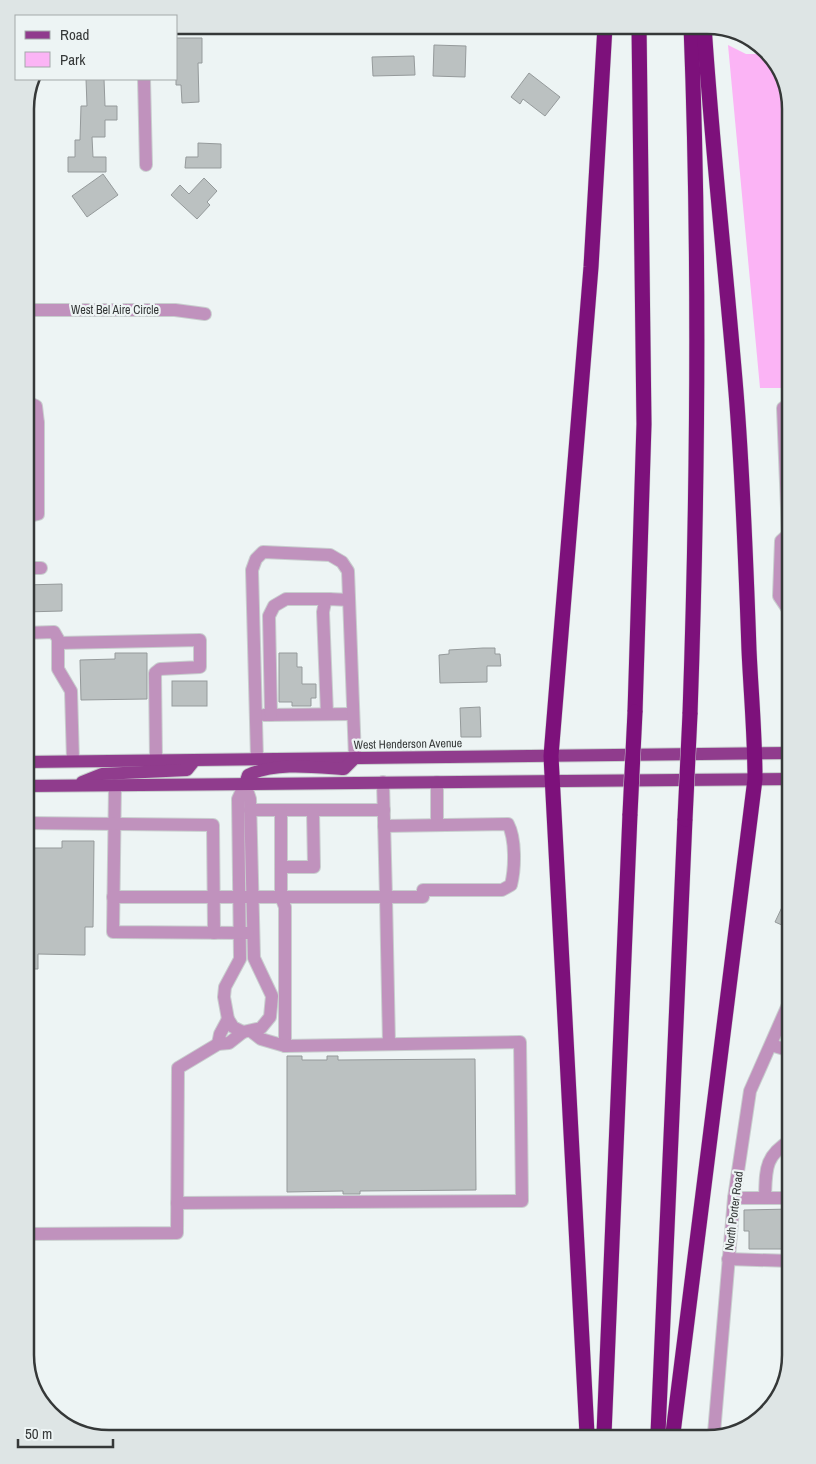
<svg xmlns="http://www.w3.org/2000/svg" width="816" height="1464" font-family="'Archivo Narrow',sans-serif">
<rect width="100%" height="100%" fill="#edf4f4"/>
<polygon fill="#fbb4f5" points="728,45 746,54 766,54 785,76 791,109 791,388 760,388"/>
<g fill="#bbc1c1" stroke="#959a9b">
<polygon points="176,38 202,38 202,63 198,63 199,102 182,103 181,85 176,85"/>
<polygon points="434,45 466,46 465,77 433,76"/>
<polygon points="414,56 415,75 373,76 372,57"/>
<polygon points="529,73 560,97 545,116 523,99 520,104 511,97"/>
<polygon points="86,79 104,79 105,106 117,106 117,120 105,120 105,137 92,137 93,157 106,157 106,172 68,172 68,157 75,157 75,140 80,140 81,106 87,106"/>
<polygon points="198,143 221,144 221,168 185,168 186,157 198,157"/>
<polygon points="103,174 118,195 87,217 72,196"/>
<polygon points="204,178 217,191 207,202 210,205 197,219 171,195 180,185 189,194"/>
<polygon points="62,584 62,611 25,612 25,585"/>
<polygon points="483,648 495,648 495,654 500,654 501,666 487,666 487,682 440,683 439,655 449,654 449,650"/>
<polygon points="115,653 147,653 147,699 81,700 80,660 115,659"/>
<polygon points="279,653 297,653 297,667 302,667 302,684 316,684 316,698 311,698 311,706 292,706 292,702 279,702"/>
<rect x="172" y="681" width="35" height="25"/>
<polygon points="480,707 481,737 461,737 460,708"/>
<polygon points="62,841 94,841 93,927 85,927 85,955 38,954 38,969 25,969 25,848 62,848"/>
<polygon points="791,888 791,929 775,922"/>
<polygon points="287,1056 302,1056 302,1060 327,1060 327,1056 338,1056 338,1060 475,1059 476,1190 360,1191 360,1194 343,1194 343,1191 287,1192"/>
<polygon points="791,1209 791,1249 749,1249 749,1231 744,1231 744,1210"/>
</g>
<g fill="none" stroke-linecap="round" stroke-linejoin="round">
<defs>
<g id="minor">
<polyline points="144,79 146,165"/>
<polyline points="25,310 175,310 205,314"/>
<polyline points="25,401 36,406 38,423"/>
<polyline points="25,423 38,423 38,478"/>
<polyline points="25,517 38,514 38,478 25,478"/>
<polyline points="788,533 783,408 791,408"/>
<polyline points="25,568 41,568"/>
<polyline points="791,614 779,596 781,541 791,532"/>
<polyline points="25,633 54,632 58,639 58,669 71,691 73,761"/>
<polyline points="58,643 200,640 200,667 160,669 155,673 156,761"/>
<polyline points="327,714 323,612 325,602 329,599 349,600"/>
<polyline points="264,715 353,714"/>
<polyline points="271,715 269,616 274,606 286,599 329,599"/>
<polyline points="257,759 252,570 256,559 263,552 330,555 342,562 348,571 355,758"/>
<polyline points="437,782 437,824"/>
<polygon points="245,784 250,799 254,958 272,996 270,1017 261,1028 243,1032 233,1027 228,1019 224,997 225,987 240,959 238,799"/>
<polyline points="115,785 113,932 248,933"/>
<polyline points="250,810 384,810"/>
<polyline points="281,811 281,897 285,907 285,1046"/>
<polyline points="25,823 213,825 214,933"/>
<path d="M 384,826 L 508,824 C 516,839 515,869 511,885 L 502,890 L 423,890 L 423,897 L 386,897 L 389,1044"/>
<polyline points="281,867 314,867 313,811"/>
<polyline points="113,897 386,897 383,782"/>
<polyline points="218,1044 220,1034 228,1019"/>
<polyline points="771,1045 791,1051"/>
<polyline points="734,1198 791,1198"/>
<path d="M 765,1198 C 766,1170 764,1156 791,1140"/>
<polyline points="177,1203 522,1201 520,1042 285,1046 261,1039 252,1032"/>
<polyline points="25,1234 177,1233 178,1068 218,1044 229,1043 243,1032"/>
<polyline points="728,1259 791,1261"/>
<polyline points="714,1433 734,1198 750,1091 791,998"/>
</g>
<g id="major">
<polyline points="25,762 791,753"/>
<polyline points="82,782 102,774 187,770 195,760"/>
<path d="M 245,784 L 248,775 C 276,762 314,767 344,769 L 355,758"/>
<polyline points="25,786 791,779"/>
</g>
<g id="highway">
<polyline points="635,712 644,424 639,26"/>
<path d="M 690,714 C 698,484 700,255 691,25"/>
<polyline points="658,1433 685,819"/>
<path d="M 673,1433 L 755,779 C 755,736 751,693 749,650 C 746,564 743,478 736,392 C 726,270 712,148 704,25"/>
<polyline points="587,1434 551,756 591,267 605,26"/>
<polyline points="604,1434 630,814"/>
</g>
</defs>
<use href="#minor" stroke="#c8cece" stroke-width="14"/>
<use href="#major" stroke="#c8cece" stroke-width="14"/>
<use href="#highway" stroke="#c8cece" stroke-width="16"/>
<use href="#minor" stroke="#c092bd" stroke-width="12"/>
<use href="#major" stroke="#903c8d" stroke-width="12"/>
<use href="#highway" stroke="#7d117b" stroke-width="15"/>
<defs>
<g id="highway-bridge">
<polyline points="630,814 635,712"/>
<polyline points="685,819 690,714"/>
</g>
</defs>
<use href="#highway-bridge" stroke="#c8cece" stroke-width="16" stroke-linecap="butt"/>
<use href="#highway-bridge" stroke="#7d117b" stroke-width="15"/>
</g>
<g text-anchor="middle" stroke-width="4.5" stroke-linejoin="round" paint-order="stroke">
<g font-size="12" fill="#353838" stroke="#edf4f4">
<text x="115" y="314">West Bel Aire Circle</text>
<text transform="translate(408 744) rotate(-1)" y="4">West Henderson Avenue</text>
<text transform="translate(734 1211) rotate(-83)" y="4">North Porter Road</text>
</g>
</g>
<path d="M0 0H816V1464H0ZM109 34H707A75 75 0 0 1 782 109V1355A75 75 0 0 1 707 1430H109A75 75 0 0 1 34 1355V109A75 75 0 0 1 109 34Z" fill="#dee5e5" fill-rule="evenodd"/>
<path fill="none" stroke="#353838" stroke-width="2.5" d="M109 34H707A75 75 0 0 1 782 109V1355A75 75 0 0 1 707 1430H109A75 75 0 0 1 34 1355V109A75 75 0 0 1 109 34Z"/>
<rect x="15" y="15" width="162" height="65" fill="#edf4f4" stroke="#a3a9a9"/>
<rect x="25" y="31" width="25" height="8" fill="#903c8d" stroke="#a3a9a9"/>
<text x="60" y="40" font-size="15" fill="#353838">Road</text>
<rect x="25" y="52" width="25" height="15" fill="#fbb4f5" stroke="#a3a9a9"/>
<text x="60" y="65" font-size="15" fill="#353838">Park</text>
<path d="M18 1439v8h95v-8" fill="none" stroke="#353838" stroke-width="2.5"/>
<text x="25" y="1439" font-size="15" fill="#353838" stroke="#edf4f4" stroke-width="4" paint-order="stroke">50 m</text>
</svg>
